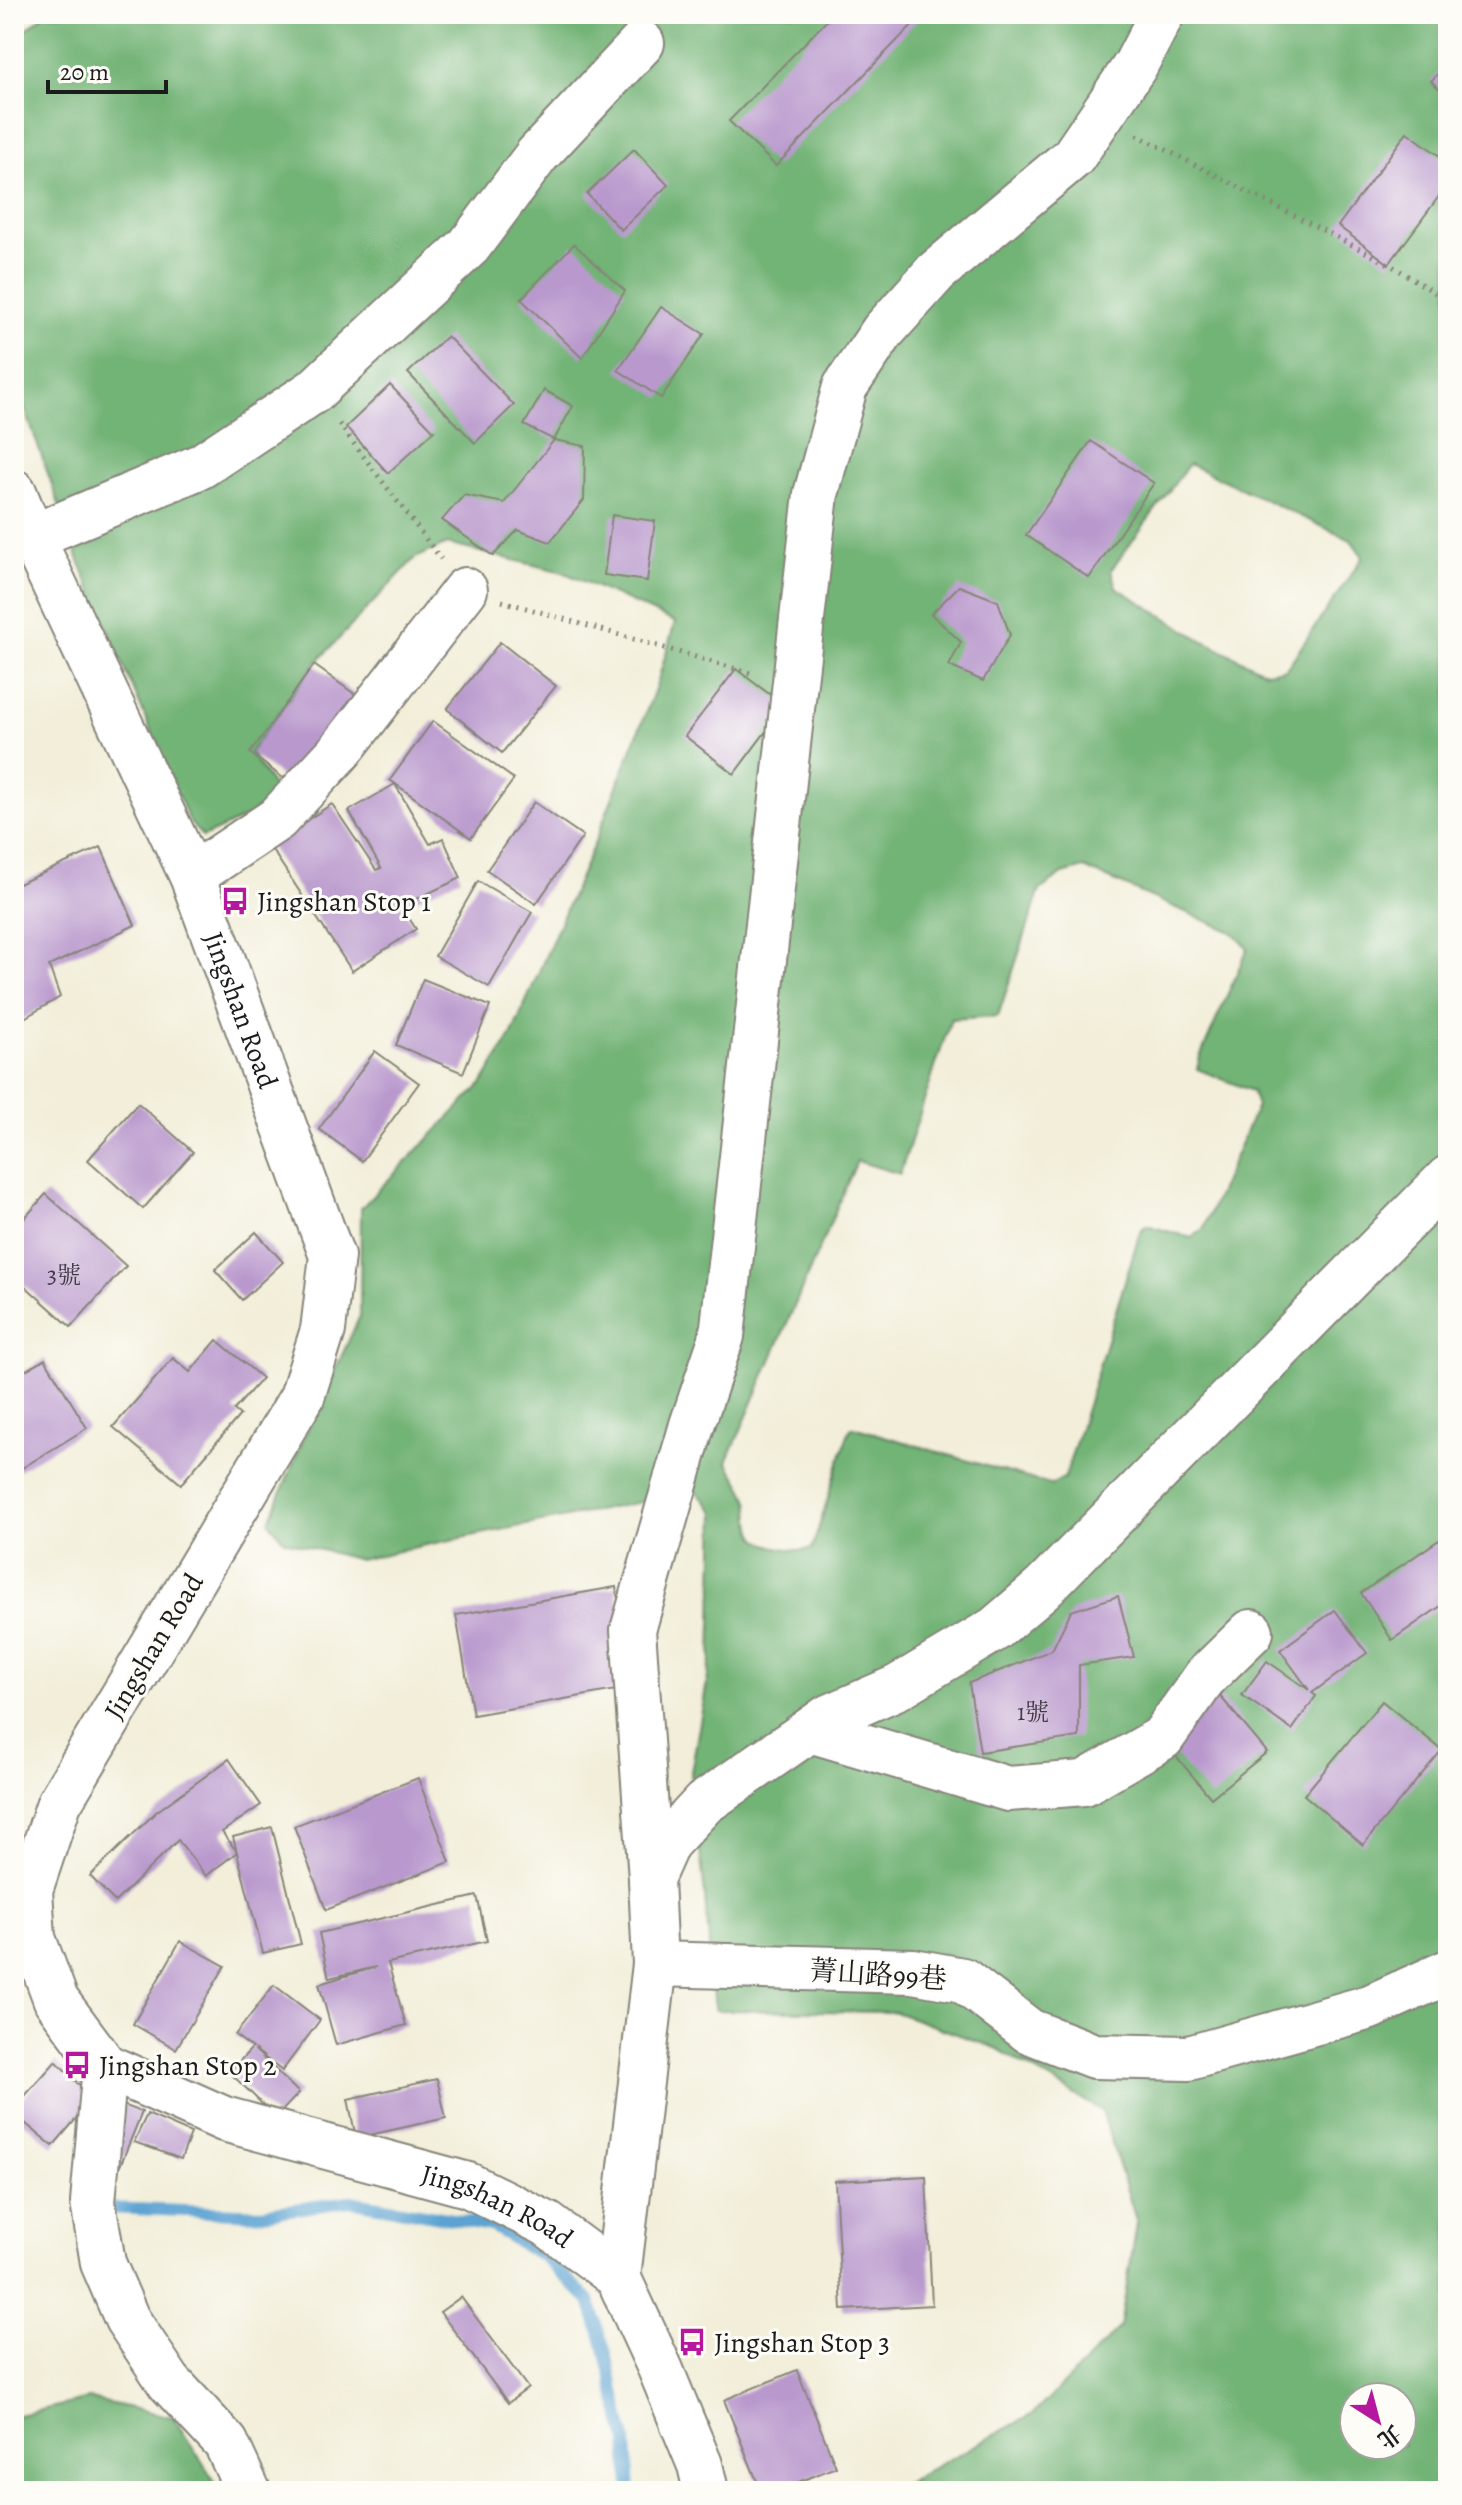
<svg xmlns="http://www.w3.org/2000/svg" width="1462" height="2505" font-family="Alegreya,'Noto Serif TC',serif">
<rect width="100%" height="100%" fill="#fdfcf7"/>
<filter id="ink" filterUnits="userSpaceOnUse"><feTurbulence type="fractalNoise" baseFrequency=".0125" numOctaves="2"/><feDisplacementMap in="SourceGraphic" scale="16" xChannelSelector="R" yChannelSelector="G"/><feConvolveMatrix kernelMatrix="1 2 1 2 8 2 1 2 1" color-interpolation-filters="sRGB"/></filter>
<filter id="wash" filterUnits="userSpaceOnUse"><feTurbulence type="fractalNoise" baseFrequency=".006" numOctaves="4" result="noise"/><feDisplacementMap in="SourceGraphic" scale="32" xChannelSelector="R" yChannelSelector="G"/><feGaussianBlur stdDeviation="1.8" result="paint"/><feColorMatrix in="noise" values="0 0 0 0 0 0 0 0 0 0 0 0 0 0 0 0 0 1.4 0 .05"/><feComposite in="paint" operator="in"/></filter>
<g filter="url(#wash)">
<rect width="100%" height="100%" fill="#f2eed9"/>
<g fill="#72b376" stroke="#476849" stroke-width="2" fill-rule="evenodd">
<path d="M 45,14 L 1448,14 L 1448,2491 L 891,2491 L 1033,2414 L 1120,2327 L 1137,2223 L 1102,2111 L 996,2048 L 895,2012 L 715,2010 L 704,1887 L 691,1772 L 711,1660 L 715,1512 L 696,1491 L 416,1547 L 359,1560 L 284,1540 L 269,1522 L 306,1433 L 360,1316 L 361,1208 L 483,1083 L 512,1034 L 595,842 L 657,684 L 675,622 L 563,572 L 447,544 L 415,558 L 314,665 L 250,753 L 279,794 L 247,817 L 203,837 L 190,823 L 79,561 L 14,378 L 14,45 L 26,30 ZM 1189,464 L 1351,540 L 1363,557 L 1286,669 L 1265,672 L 1204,641 L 1116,587 L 1111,570 ZM 1084,868 L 1232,932 L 1248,948 L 1200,1057 L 1197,1069 L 1252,1091 L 1257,1106 L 1203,1229 L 1192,1238 L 1146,1225 L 1140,1232 L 1065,1477 L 1051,1485 L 853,1427 L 849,1431 L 812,1549 C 798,1552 760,1548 754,1533 C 750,1524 751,1511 749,1501 C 745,1488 734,1474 727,1462 L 857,1161 L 900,1174 L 951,1019 L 998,1016 L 1040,890 L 1063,874 ZM 1354,2397 L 1402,2397 L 1402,2445 L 1354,2445 Z"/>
<polygon points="89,2399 173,2417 221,2491 14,2491 14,2416"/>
</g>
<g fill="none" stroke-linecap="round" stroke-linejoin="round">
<polyline stroke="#5ca2d2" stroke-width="12" points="108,2208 262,2214 350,2201 491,2226 543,2256 590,2301 605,2349 627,2443 630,2491"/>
</g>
<g id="blocks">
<g fill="#b999cd">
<polygon points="833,14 913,14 918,19 776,166 729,121"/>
<polygon points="1448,63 1448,97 1431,81"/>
<polygon points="1407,132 1448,162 1448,184 1389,264 1338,226"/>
<polygon points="634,149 668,185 621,230 587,194"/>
<polygon points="574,244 625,291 582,358 521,299"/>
<polygon points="661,307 704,334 661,398 618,370"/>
<polygon points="447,336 514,405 475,443 408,373"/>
<polygon points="390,385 434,431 388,473 346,427"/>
<polygon points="544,390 573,406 554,440 524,425"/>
<polygon points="554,440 585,446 584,500 550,542 518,530 493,556 442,520 464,495 504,503"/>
<polygon points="1091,441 1154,483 1089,578 1026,535"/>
<polygon points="612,515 655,521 647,581 604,575"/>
<polygon points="959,586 998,601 1010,635 983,681 949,666 961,642 931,614"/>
<polygon points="500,642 556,686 502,753 447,709"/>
<polygon points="314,665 356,695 291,784 250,753"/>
<polygon points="736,669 785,706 734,774 685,736"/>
<polygon points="433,721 514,779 471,838 390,780"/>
<polygon points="395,784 430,844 443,838 461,878 401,906 416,929 352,971 269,845 332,804 376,870 381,868 349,811"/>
<polygon points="534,802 583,836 536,904 487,870"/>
<polygon points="101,847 135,925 49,966 60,997 14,1024 14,886"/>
<polygon points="478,881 532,912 489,987 435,956"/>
<polygon points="423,979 490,1006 463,1073 396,1045"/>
<polygon points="375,1051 419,1083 362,1161 319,1129"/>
<polygon points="138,1103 193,1152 143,1209 88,1160"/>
<polygon points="46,1194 126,1266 71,1327 14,1276 14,1230"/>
<polygon points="256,1232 283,1262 242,1300 215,1270"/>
<polygon points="217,1340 262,1378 234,1410 240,1415 181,1484 113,1427 173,1358 190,1372"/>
<polygon points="45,1359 87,1428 14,1473 14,1377"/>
<polygon points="1439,1540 1448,1553 1448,1601 1392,1640 1361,1593"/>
<polygon points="616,1587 633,1687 473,1715 456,1615"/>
<polygon points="1118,1596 1134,1657 1079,1665 1079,1737 980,1752 969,1683 1052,1650 1071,1611"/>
<polygon points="1335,1610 1367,1653 1312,1693 1316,1696 1292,1730 1242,1695 1267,1661 1309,1690 1280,1650"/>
<polygon points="1220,1696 1267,1752 1211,1798 1165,1743"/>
<polygon points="1382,1701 1442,1750 1363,1845 1304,1795"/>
<polygon points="229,1759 261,1805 222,1832 237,1852 206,1876 178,1840 115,1902 90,1876 156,1812"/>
<polygon points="418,1778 450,1862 326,1910 294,1826"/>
<polygon points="272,1827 301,1944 263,1953 233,1837"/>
<polygon points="477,1896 487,1941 388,1963 406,2025 336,2045 319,1984 376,1967 329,1978 319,1933"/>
<polygon points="180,1941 225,1966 176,2049 133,2024"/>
<polygon points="274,1985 320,2020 282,2071 254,2049 299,2093 276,2117 229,2072 252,2048 235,2035"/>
<polygon points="56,2061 93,2099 53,2146 14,2114 14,2108"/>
<polygon points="437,2079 446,2118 356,2138 348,2099"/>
<polygon points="110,2100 142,2112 120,2166 105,2158"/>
<polygon points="147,2114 191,2133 181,2159 134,2142"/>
<polygon points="926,2176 932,2305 842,2310 835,2181"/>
<polygon points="461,2297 528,2388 508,2403 440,2312"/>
<polygon points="797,2370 836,2467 776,2491 761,2491 724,2400"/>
</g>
</g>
</g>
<g filter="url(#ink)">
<use href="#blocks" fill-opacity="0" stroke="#87857a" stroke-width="2"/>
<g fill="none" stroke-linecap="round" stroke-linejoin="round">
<defs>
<g id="minor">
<path id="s1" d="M 14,492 L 32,537 L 192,876 L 332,1256 L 323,1330 L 302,1397 L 59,1803 L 30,1890 L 33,1938 L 56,2000 L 105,2066 L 224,2119 L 468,2185 L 547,2224 L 618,2277 L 660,2368 L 700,2465 L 706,2491"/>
<polyline points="32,537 201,466 314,391 469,246 537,155 642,43"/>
<polyline points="192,876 277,819 340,751 465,590"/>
<polyline points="810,1730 1008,1789 1084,1783 1162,1738 1206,1676 1251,1632"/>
<polyline points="651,1879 633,1630 692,1425 722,1336 816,494 845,387 883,331 936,272 1073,157 1135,66 1162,14"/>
<polyline points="655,1964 913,1971 963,1980 1029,2031 1094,2056 1189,2058 1370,2007 1448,1972"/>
<polyline points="105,2066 93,2202 103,2263 127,2319 169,2382 226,2443 248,2491"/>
<polyline points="618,2277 655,1964 651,1879 667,1843 704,1803 810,1730 827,1718 898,1687 995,1629 1043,1588 1448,1178"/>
</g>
</defs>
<use href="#minor" stroke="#87857a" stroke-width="48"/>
<g stroke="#87857a" stroke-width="5" stroke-dasharray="2 6" stroke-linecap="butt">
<polyline points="1137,135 1389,264 1448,301"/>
<polyline points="339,424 441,559"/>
<polyline points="502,601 754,674"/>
</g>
<use href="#minor" stroke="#fff" stroke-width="44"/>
</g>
</g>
<defs>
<symbol id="bus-bare" viewBox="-9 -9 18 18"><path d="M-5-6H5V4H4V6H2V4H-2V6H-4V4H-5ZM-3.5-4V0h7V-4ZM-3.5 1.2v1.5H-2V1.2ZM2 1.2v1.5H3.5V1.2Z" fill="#b5179e" stroke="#fdfcf7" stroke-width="2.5" paint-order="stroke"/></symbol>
</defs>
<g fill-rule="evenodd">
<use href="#bus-bare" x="215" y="881" width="40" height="40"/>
<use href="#bus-bare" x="57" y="2045" width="40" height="40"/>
<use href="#bus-bare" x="672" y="2322" width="40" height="40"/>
</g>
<g text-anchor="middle" stroke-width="6" stroke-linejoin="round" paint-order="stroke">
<g font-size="24" fill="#433b48">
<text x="64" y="1283">3號</text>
<text x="1033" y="1720">1號</text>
</g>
<g font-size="28" fill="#1c1c1c" stroke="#fdfcf7" text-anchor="start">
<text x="257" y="911">Jingshan Stop 1</text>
<text x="99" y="2075">Jingshan Stop 2</text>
<text x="714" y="2352">Jingshan Stop 3</text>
</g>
<g font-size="28" fill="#1c1c1c" stroke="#fdfcf7">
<text dy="10" stroke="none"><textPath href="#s1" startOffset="566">Jingshan Road</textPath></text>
<text transform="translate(153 1646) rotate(-59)" y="10">Jingshan Road</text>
<text transform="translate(878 1974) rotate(4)" y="10">菁山路99巷</text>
<text dy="10" stroke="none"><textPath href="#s1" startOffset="2152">Jingshan Road</textPath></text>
</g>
</g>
<rect width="1462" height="2505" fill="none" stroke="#fdfcf7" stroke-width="48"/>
<g transform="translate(1378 2421) rotate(144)"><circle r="38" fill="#fdfcf7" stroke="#a3a29f" stroke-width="2"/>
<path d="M0-6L14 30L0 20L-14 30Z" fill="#b5179e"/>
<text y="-12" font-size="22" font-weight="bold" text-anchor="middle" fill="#1c1c1c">北</text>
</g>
<path d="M48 80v12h118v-12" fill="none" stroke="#1c1c1c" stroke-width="4"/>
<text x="60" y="80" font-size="24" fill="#1c1c1c" stroke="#fdfcf7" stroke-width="6" paint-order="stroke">20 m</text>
</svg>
